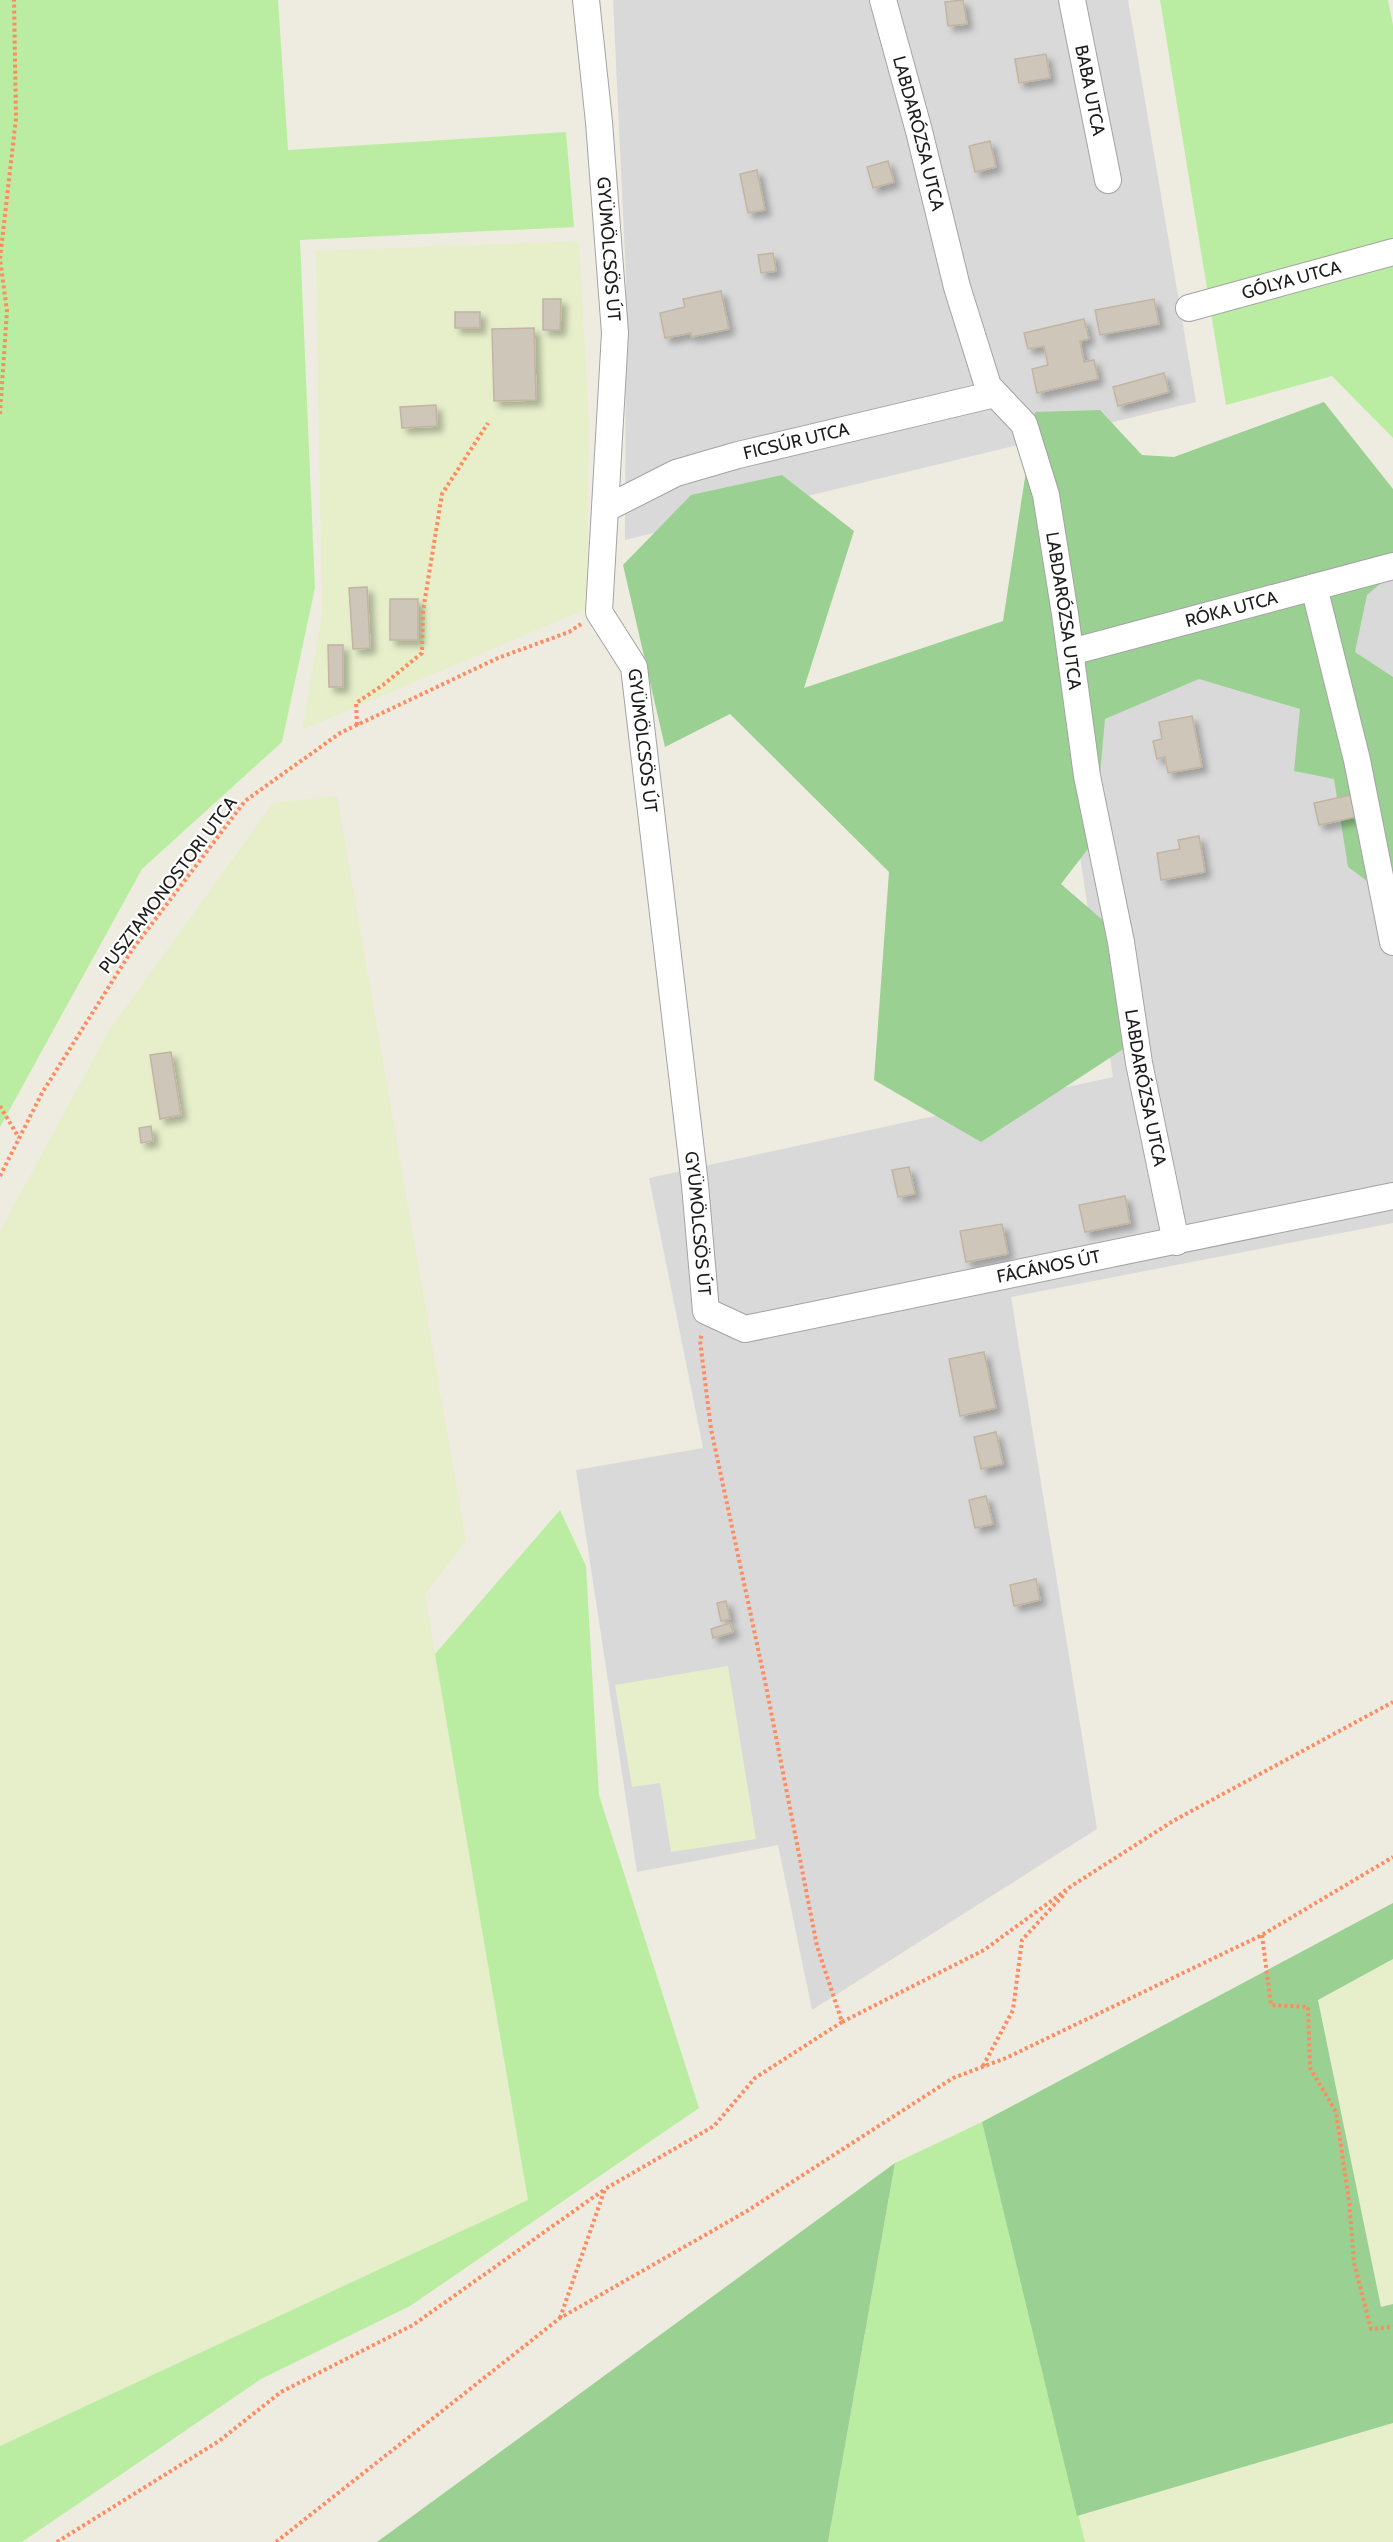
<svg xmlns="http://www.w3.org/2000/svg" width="1393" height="2542" font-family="Cabin,sans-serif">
<defs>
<filter id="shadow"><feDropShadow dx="5.5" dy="5.5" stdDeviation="3" flood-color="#0004"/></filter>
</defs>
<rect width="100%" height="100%" fill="#eeece0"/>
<g fill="#dad9d9">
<polygon points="613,0 1128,0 1196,402 625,540 626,277"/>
<polygon points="1393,545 1393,1223 1011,1297 1097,1829 812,2010 778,1845 637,1872 576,1470 703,1448 649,1178 1113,1077 1047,635"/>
</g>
<g fill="#e6efca">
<polygon points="579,241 589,424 586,609 302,730 322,616 316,251"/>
<polygon points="337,796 466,1541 425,1594 528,2200 0,2446 0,1231 108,1032 273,803"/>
<polygon points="728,1666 756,1839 671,1852 660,1783 632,1787 615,1685"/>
<polygon points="1393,1959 1393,2304 1381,2307 1318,2000"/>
<polygon points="1393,2423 1393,2542 1085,2542 1077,2516"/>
</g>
<g fill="#baeda1">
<polygon points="0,0 278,0 288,150 566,132 574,227 300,240 315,588 282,742 142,869 0,1127"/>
<polygon points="1160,0 1388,0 1393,25 1393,438 1332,376 1226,405"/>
<polygon points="560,1510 586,1566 599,1795 699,2108 410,2306 261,2379 22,2542 0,2542 0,2446 528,2200 435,1654"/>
<polygon points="982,2122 1085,2542 828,2542 895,2163"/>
</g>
<g fill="#9ad192">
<polygon points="1324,402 1393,489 1393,573 1367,595 1355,652 1393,677 1393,900 1348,867 1334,779 1294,771 1300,709 1199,679 1105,719 1094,841 1061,884 1105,922 1128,1046 981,1142 874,1080 889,872 730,714 665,747 623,565 691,495 782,475 854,531 804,688 1003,621 1035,412 1100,410 1142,455 1174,457"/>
<polygon points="1393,1903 1393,1959 1318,2000 1381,2307 1393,2304 1393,2423 1077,2516 982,2122"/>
<polygon points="895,2163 828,2542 377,2542"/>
</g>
<g fill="#cec6b9" stroke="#c1b5a2" stroke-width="1.5" filter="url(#shadow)">
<polygon points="963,0 967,24 948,26 945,2"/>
<polygon points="1046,54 1050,78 1019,83 1015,59"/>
<polygon points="990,141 996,167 975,172 969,146"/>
<polygon points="888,161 894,182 873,188 867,167"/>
<polygon points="757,170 765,210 748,213 740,174"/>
<polygon points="773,253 776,271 761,273 758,255"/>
<polygon points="721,291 729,329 691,337 691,333 665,338 660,313 685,307 683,299"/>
<polygon points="543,299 561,299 560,330 543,330"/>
<polygon points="1154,299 1159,324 1100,335 1095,310"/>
<rect x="455" y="312" width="25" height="16"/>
<polygon points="1084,319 1089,339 1080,341 1084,362 1094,360 1098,379 1037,393 1032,369 1048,365 1044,346 1028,349 1024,333"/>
<polygon points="534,328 536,400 494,401 492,329"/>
<polygon points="1164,373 1169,392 1118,406 1113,387"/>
<polygon points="436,405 437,426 402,428 400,407"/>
<polygon points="367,587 370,648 353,649 349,588"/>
<rect x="390" y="599" width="28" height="41"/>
<polygon points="328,645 343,645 343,687 329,687"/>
<polygon points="1192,716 1202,767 1168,773 1165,757 1157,759 1153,741 1162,739 1159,722"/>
<polygon points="1355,794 1360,816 1319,825 1314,803"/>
<polygon points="1199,836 1205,872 1161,880 1157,853 1180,849 1178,840"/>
<polygon points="171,1052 181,1115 160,1119 150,1055"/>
<polygon points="151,1126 153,1141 141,1143 139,1128"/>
<polygon points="909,1167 915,1194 898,1197 892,1170"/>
<polygon points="1125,1196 1130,1223 1085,1232 1079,1205"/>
<polygon points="1002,1224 1008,1254 966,1262 960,1231"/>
<polygon points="984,1352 996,1408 960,1416 949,1359"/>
<polygon points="996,1432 1003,1464 981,1469 974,1437"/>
<polygon points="986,1496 993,1524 975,1528 969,1500"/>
<polygon points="1036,1579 1040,1600 1014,1606 1010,1585"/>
<polygon points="726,1601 730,1619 721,1621 717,1603"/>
<polygon points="730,1623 733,1632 713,1638 711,1629"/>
</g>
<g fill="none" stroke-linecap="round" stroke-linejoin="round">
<defs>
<g id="street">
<path id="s1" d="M 586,0 L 599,122 L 615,333 L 599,612 L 634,667 L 695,1185 L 706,1311 L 745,1329 L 1393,1196"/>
<path id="s2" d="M 883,0 L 919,131 L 957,287 L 988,386 L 1024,424 L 1046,495 L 1065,614 L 1087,776 L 1121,942 L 1139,1063 L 1176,1242"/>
<path id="s3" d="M 1072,0 L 1108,180"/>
<path id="s4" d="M 1189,308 L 1393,252"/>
<path id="s5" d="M 605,509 L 676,473 L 738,455 L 995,394"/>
<polyline points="1314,587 1357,760 1393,942"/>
<path id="s6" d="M 1071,652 L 1393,566"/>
</g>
</defs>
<use href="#street" stroke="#a3a3a3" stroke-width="28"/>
<g stroke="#ff8b61" stroke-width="4" stroke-dasharray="3 3" stroke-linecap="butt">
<polyline points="0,414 7,311 0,259 16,118 14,0"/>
<polyline points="357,725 356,703 383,685 422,653 423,611 442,494 488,423"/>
<polyline points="0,1106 19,1138"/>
<polyline points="0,1176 42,1093 132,950 245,801 340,733 498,658 569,632 581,624"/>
<polyline points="1262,1935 1271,2005 1308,2007 1310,2068 1336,2112 1349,2201 1354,2263 1371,2329 1393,2327"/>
<polyline points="842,2022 984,1950 1073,1885 1173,1821 1393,1702"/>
<polyline points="983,2066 1013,2010 1022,1940 1066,1892"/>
<polyline points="560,2318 605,2189 714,2126 755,2078 842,2022 817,1946 766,1686 711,1429 700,1341 702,1333"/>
<polyline points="57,2542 219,2441 281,2392 413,2325 605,2189"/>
<polyline points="276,2542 560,2318 747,2211 953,2078 1006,2058 1262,1935 1393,1857"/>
</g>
<use href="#street" stroke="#fff" stroke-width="26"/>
</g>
<g text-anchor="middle" stroke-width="4.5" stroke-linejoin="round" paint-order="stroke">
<g font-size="18" fill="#1c1c1c" stroke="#fff">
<text dy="6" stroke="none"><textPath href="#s3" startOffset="92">BABA UTCA</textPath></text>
<text dy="6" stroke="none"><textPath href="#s2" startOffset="138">LABDARÓZSA UTCA</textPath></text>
<text dy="6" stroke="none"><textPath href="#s1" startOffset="250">GYÜMÖLCSÖS ÚT</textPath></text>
<text dy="6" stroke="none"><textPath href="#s4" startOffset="106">GÓLYA UTCA</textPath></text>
<text dy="6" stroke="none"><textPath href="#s5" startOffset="204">FICSÚR UTCA</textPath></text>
<text dy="6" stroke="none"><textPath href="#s6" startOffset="166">RÓKA UTCA</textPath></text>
<text dy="6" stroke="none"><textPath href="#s2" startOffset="644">LABDARÓZSA UTCA</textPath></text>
<text dy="6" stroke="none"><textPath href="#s1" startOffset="753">GYÜMÖLCSÖS ÚT</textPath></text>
<text transform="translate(168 885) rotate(-53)" y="6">PUSZTAMONOSTORI UTCA</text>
<text dy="6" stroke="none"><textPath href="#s2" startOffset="1128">LABDARÓZSA UTCA</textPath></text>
<text dy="6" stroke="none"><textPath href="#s1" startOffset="1239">GYÜMÖLCSÖS ÚT</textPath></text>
<text dy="6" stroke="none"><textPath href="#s1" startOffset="1680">FÁCÁNOS ÚT</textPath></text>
</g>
</g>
</svg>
